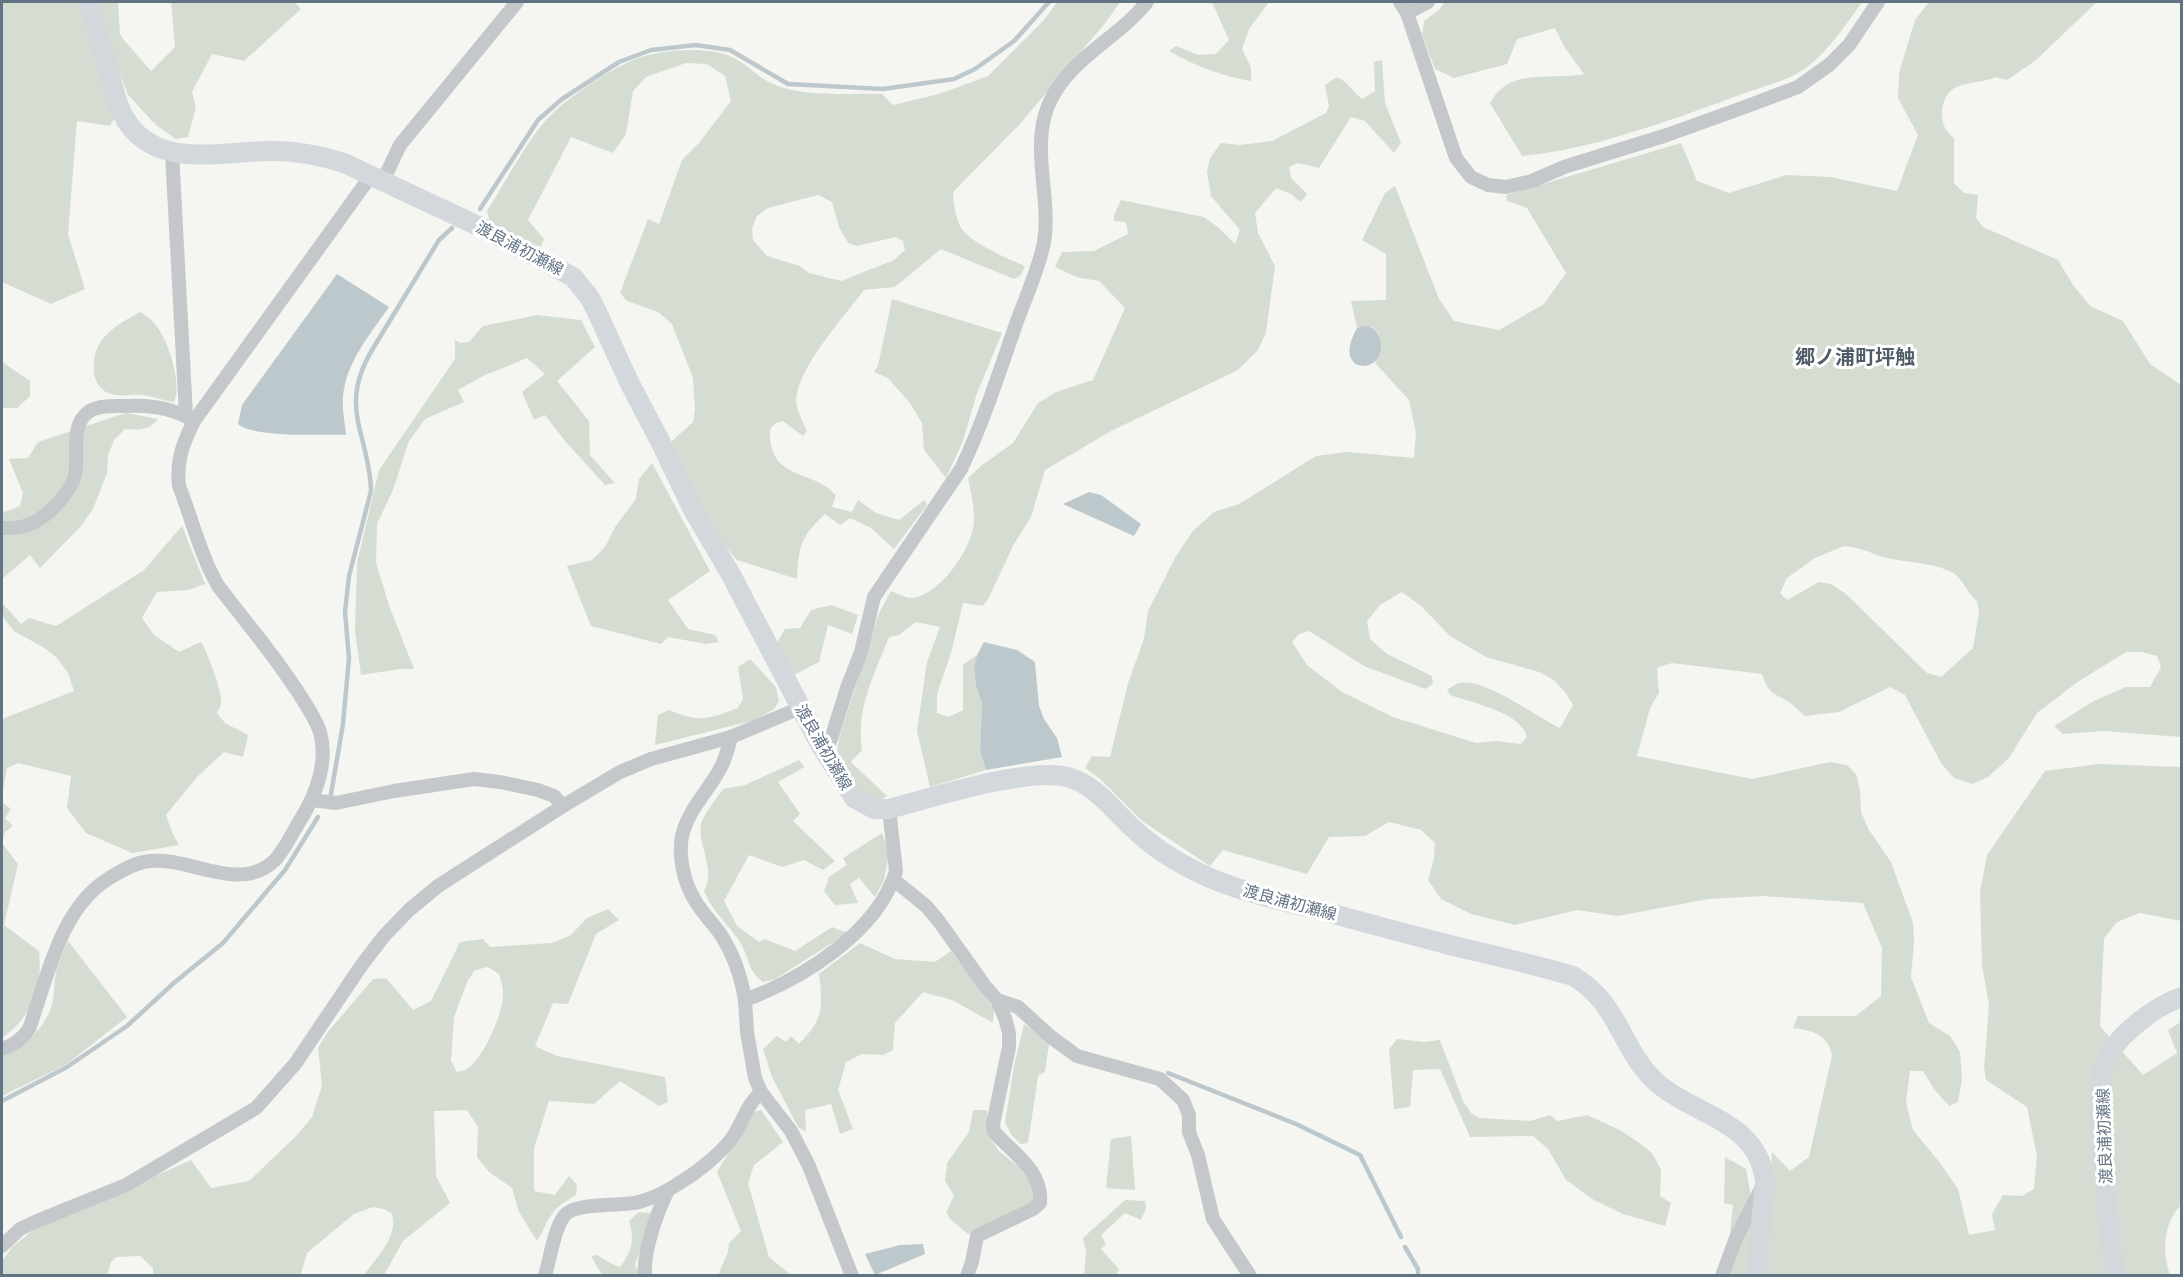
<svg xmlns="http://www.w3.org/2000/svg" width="2183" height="1277" font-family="'Sofia Sans Condensed','Noto Sans JP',sans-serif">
<rect width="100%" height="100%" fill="#f5f5f1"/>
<g fill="#d5ddd2" fill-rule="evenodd">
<polygon points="2,2 78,2 114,119 110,126 77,121 68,234 85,289 51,304 2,282"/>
<polygon points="96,2 118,2 120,34 123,39 151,71 175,47 171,2 295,2 301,9 244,61 212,54 192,92 196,107 188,137 176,139 157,126 128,95 103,31"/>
<path d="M 1057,2 L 1120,2 L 1106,22 L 1019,125 L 953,192 C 954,203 955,216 960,226 C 968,242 1008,259 1025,266 L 1021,275 L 1014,279 L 941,249 L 895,287 L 864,290 C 844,317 798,367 796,400 C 796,409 803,422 807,431 L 803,436 L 783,421 L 776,423 L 770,429 C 768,482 812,468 836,495 L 832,507 L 852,512 L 858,500 L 876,513 L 899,520 L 924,500 L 927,505 L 894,549 L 871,528 L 850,518 L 840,525 L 825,514 C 800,538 799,545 797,579 L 737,560 L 711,529 L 685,479 L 671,442 L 693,422 L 695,409 L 693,378 L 672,324 L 658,312 L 627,301 L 620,293 L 648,219 L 659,224 L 682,160 L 699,143 L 731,101 L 725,76 L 707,64 L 686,63 L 646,77 L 633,91 L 626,134 L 613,153 L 571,137 L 528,220 L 544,239 L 541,247 L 490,223 L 487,211 C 504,184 519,155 538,130 C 556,104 604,73 633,60 C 656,50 703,46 727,55 C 744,61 754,74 769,82 C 799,98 848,93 882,94 L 893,105 L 939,94 L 988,76 L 1044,20 ZM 818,195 L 832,202 L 839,227 L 848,243 L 857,246 L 896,237 L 903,241 L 905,250 L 894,260 L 841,281 L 809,273 L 800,266 L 767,256 L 753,240 L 752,228 L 757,216 L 768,208 Z"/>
<path d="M 1212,2 L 1269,2 L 1249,29 L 1242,49 L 1251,67 L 1251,81 C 1221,76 1195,66 1169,51 L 1176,46 L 1198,55 L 1216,54 L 1229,40 Z"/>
<path d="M 1445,2 L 1862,2 C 1847,24 1822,60 1798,73 C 1777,84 1751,90 1729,99 C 1662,123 1593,149 1522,156 L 1490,103 C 1510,66 1550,81 1584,74 L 1565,48 L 1555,28 L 1517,39 L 1507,64 L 1454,78 L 1435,69 L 1422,35 L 1424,21 L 1438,11 Z"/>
<path d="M 1929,2 L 2097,2 L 2036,60 L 2007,80 L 1996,77 C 1972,87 1945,77 1942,113 C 1942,124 1945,131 1954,138 L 1954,183 L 1964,193 L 1978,195 L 1976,218 L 1983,227 L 2058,260 L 2073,285 L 2090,306 L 2123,321 L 2150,364 L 2181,385 L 2181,737 L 2104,731 L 2063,734 L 2054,726 L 2092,702 L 2126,687 L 2150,687 L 2161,667 L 2157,656 L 2142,652 L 2126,652 L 2079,681 L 2037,713 L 2009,758 L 1988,777 L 1972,784 L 1954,778 L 1941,763 L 1905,695 L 1890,687 L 1839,712 L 1805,716 C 1799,711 1793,704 1787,701 C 1770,691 1769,693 1762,674 L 1672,663 L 1657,668 L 1659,693 L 1650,708 L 1637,756 L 1752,779 L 1830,762 L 1847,765 L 1856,774 L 1860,790 L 1861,812 L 1869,830 L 1891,862 L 1913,923 L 1914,942 L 1911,977 L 1929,1023 L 1950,1036 L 1960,1052 L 1962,1079 L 1958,1102 L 1949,1106 L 1934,1089 L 1923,1071 L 1910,1071 L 1906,1102 L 1913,1130 L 1940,1163 L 1958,1189 L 1969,1235 L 1995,1230 L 1992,1214 L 2003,1195 L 2022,1196 L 2034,1189 L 2037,1156 L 2027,1107 L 1986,1080 L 1984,1067 L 1989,1005 L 1982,965 L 1980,892 L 1987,855 L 2045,771 L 2099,764 L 2181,767 L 2181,921 L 2140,913 L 2117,922 L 2104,938 L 2100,1026 L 2143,1075 L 2177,1053 L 2168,1030 L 2181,1022 L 2182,1204 C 2163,1222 2162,1252 2170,1275 L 1766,1275 L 1772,1152 L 1790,1171 L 1809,1157 L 1832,1056 C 1829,1035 1812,1030 1793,1028 L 1798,1016 L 1856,1016 L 1881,996 L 1882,948 L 1863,903 L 1763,896 L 1708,899 L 1618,916 L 1577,910 L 1515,925 L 1471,914 L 1441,899 L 1428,880 L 1434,858 L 1435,843 L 1421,830 L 1389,822 L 1365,836 L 1329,837 L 1307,874 L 1223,850 L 1210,866 L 1142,821 L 1100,779 L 1085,768 L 1092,756 L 1110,757 L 1128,683 L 1144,639 L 1148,611 L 1176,556 L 1193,531 L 1214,512 L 1239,504 L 1316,456 L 1347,452 L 1414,458 L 1416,433 L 1409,400 L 1375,363 L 1381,352 L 1378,333 L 1372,327 L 1357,328 L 1351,301 L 1386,300 L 1386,254 L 1362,240 L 1385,193 L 1395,186 L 1439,299 L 1454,321 L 1499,330 L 1544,304 L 1566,273 L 1527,208 L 1507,201 L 1506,195 L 1681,143 L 1697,181 L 1729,193 L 1786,175 L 1830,177 L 1897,191 L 1918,135 L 1898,98 L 1899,73 L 1915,20 ZM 1844,546 C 1857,547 1867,551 1880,556 C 1903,563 1931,561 1953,573 C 1964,579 1966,593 1977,601 L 1979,612 L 1973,648 L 1941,677 L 1927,673 L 1846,594 L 1831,584 L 1819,582 L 1787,600 L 1780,593 L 1787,578 L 1815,558 ZM 1402,592 L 1421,606 L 1450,636 L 1486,657 L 1539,672 L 1554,680 L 1565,692 L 1573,705 L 1560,728 C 1535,717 1487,678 1459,683 C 1455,684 1450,688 1447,690 L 1450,695 C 1472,703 1521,712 1527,737 L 1521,744 L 1497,741 L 1476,743 L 1393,717 L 1342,692 L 1307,665 L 1292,642 L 1299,634 L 1309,631 L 1364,666 L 1425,689 L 1433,684 L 1432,676 L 1387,654 L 1370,639 L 1367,621 L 1380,605 Z"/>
<path d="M 1382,60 L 1385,103 L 1401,143 L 1394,153 L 1365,121 L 1351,117 L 1319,168 L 1298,163 L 1289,167 L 1291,178 L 1307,194 L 1301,202 L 1291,194 L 1276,188 L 1255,213 L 1258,233 L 1275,266 L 1266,332 L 1258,350 L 1238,370 L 1111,431 L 1045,470 L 1031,517 L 1014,544 L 988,599 L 983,606 L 963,603 L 951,653 L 937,694 L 937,713 L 949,717 L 963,710 L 963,665 L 977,655 L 974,667 L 976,686 L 982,703 L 980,751 L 986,770 L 930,787 L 917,731 L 927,662 L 940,627 L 916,622 L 899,635 L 889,637 C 874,676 856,707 862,750 L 851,762 L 887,796 L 879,801 L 859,792 L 849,778 L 837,754 L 839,738 L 879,613 L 891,591 C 896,593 904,597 909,598 C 938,599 974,547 974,520 C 974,506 971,492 968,478 L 981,466 L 1013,443 L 1038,403 L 1056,392 L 1093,380 L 1125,308 L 1099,281 L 1076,277 L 1055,267 L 1062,252 L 1094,251 L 1128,234 L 1126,222 L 1114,221 L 1114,215 L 1121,200 L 1204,217 L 1219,228 L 1235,244 L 1240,230 L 1211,196 L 1207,172 L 1210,158 L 1221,143 L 1240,145 L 1272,141 L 1326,113 L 1329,106 L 1325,85 L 1337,77 C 1347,81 1353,92 1362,99 L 1375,91 L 1374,62 Z"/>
<polygon points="892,299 1002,333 977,393 963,441 946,478 924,450 922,423 910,403 888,378 874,372 878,366"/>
<path d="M 140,312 C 144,315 149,317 152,321 C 167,334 183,385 174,402 C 163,401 153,396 142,395 C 129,394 118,398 106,392 C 100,389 94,379 94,373 C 91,339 113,327 140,312 Z"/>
<polygon points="537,315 581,320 595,347 557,381 589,421 590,455 615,483 605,485 565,441 545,415 534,420 522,392 545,374 527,358 483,376 458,390 464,402 425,419 409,441 393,490 377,524 376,563 390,608 414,669 400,669 361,675 355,631 357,563 379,470 455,359 455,340 460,343 469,342 483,326"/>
<polygon points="2,362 30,381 30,396 17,408 2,408"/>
<path d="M 126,413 L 158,419 C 149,431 138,430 125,429 L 114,440 L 108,456 L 107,473 L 93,509 L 81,526 L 40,568 L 30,555 L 2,579 L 2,513 L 20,506 L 23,493 L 9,459 L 28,458 L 38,442 Z"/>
<polygon points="652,463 710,571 668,600 688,629 715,635 719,642 706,644 668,637 661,644 591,626 567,566 592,560 605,547 615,527 636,499 639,479"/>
<path d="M 182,526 L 205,584 L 188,590 L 157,592 L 142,618 L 154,635 L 179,652 L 201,642 C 207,651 223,693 221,704 C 221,707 218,710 217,713 L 225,723 L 248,735 L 243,757 L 224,752 L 198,776 L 166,815 L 172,832 L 179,845 L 132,853 L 86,833 L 67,808 L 71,776 L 18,763 L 7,768 L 2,796 L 2,719 L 74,691 L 68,673 L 57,658 L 46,649 L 14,631 L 2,616 L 2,603 L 21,624 L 29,618 L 56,626 L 144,570 Z"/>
<polygon points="831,605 858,615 852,634 828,625 819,662 794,675 777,643 785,629 800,628 811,610"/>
<path d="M 750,659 L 776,687 L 779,701 L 774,709 L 755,720 L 655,745 L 658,715 L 669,710 C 700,723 708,719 738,708 L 743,699 L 738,667 Z"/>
<path d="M 799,760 L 804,767 L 778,782 L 800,814 L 793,821 L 835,861 L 823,870 L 804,860 L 782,867 L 749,855 L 724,901 L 737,926 L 759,942 L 765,939 L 795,951 L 832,927 L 848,933 L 775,979 L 763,982 C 748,972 749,956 740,942 C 728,924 712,911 704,891 C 717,867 695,843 702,821 C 707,810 716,799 723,789 L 745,785 Z"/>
<path d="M 2,802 L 11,809 L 5,818 L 13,826 L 5,832 L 2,843 L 18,864 L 4,925 L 39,951 C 43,987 32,1017 2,1038 Z"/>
<polygon points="882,833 889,853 884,880 875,897 859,878 850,884 858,903 835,905 824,891 829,877 847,865 843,858"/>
<path d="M 608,909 L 619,920 L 596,934 L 568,1004 L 553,1003 L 535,1046 L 557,1056 L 665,1077 L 668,1102 L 659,1106 L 620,1081 L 594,1104 L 549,1101 L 534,1148 L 534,1191 L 555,1195 L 569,1176 L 577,1185 L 576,1195 C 568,1200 557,1206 552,1214 C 546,1222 543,1232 537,1241 L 519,1212 L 512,1188 L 489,1172 L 477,1157 L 478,1127 L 467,1110 L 434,1111 L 436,1176 L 450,1203 L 403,1241 L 384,1275 L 364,1275 C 377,1256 398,1238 392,1214 L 384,1209 L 373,1207 L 354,1214 L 307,1253 L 301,1273 L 302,1275 L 153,1275 L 153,1268 L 140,1256 L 116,1257 L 111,1262 L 107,1275 L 2,1276 L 2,1261 L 12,1247 L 35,1229 L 191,1160 L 211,1188 L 249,1181 L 296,1136 L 312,1117 L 322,1086 L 318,1048 L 327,1033 L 373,979 L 386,978 L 413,1010 L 431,1001 L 460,942 L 483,939 L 490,947 L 552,943 L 571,935 L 587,918 ZM 488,967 L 499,974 C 501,980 503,987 503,993 C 504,1012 483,1059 467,1069 C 464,1071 460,1071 457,1072 L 451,1061 L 454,1017 L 468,980 L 475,970 Z"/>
<path d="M 68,941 L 127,1017 L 67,1064 L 2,1096 L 2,1056 C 25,1047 48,1026 53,1000 C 55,989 54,978 57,968 C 60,959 64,950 68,941 Z"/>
<path d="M 860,943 L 895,959 L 935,962 L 951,951 L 994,1009 L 993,1023 L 952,1000 L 923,992 L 895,1023 L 893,1050 L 883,1055 L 862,1054 L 846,1062 L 838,1090 L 853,1129 L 840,1134 L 831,1104 L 805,1110 L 806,1132 L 798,1127 L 772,1077 L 763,1049 L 777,1036 L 786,1042 L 791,1036 L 799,1044 C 824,1018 823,1009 819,974 Z"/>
<polygon points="1024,1024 1038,1032 1049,1044 1045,1072 1038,1076 1028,1143 1021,1144 1012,1136 1005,1123 1014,1066"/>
<polygon points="1397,1039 1425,1042 1440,1040 1463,1101 1471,1113 1480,1118 1531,1121 1550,1115 1558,1121 1587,1115 1620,1130 1638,1142 1652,1153 1661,1170 1660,1196 1671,1203 1665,1226 1623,1214 1594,1200 1566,1180 1548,1149 1533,1136 1470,1137 1440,1069 1413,1070 1410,1107 1394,1109 1389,1049"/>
<polygon points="761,1110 783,1142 754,1165 748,1183 769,1257 791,1275 722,1276 719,1273 728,1252 729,1243 741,1231 717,1172 754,1112"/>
<polygon points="973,1110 987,1110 988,1135 999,1151 1020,1168 1033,1186 1036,1199 1025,1208 968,1234 951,1220 946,1213 954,1196 945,1181 947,1163 969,1132"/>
<polygon points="1131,1136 1135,1190 1106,1188 1111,1139"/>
<polygon points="1725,1157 1746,1169 1755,1218 1747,1275 1727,1275 1742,1239 1730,1233 1733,1205 1724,1203"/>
<polygon points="1125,1200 1145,1201 1146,1208 1141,1220 1125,1213 1101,1235 1106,1244 1101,1249 1119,1269 1116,1275 1084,1275 1086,1251 1083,1238"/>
<path d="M 639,1212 L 652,1213 L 635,1265 L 641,1275 L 602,1275 L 591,1256 L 597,1255 L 610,1263 L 620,1267 C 632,1251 635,1240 629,1221 Z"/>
</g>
<g fill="#bdc8cd">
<path d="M 337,274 L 389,307 C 370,335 345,363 343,398 C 342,410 345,423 346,435 C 322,434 254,438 238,424 L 242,405 Z"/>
<path d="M 1365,326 C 1372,327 1376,329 1379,337 C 1393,375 1328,379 1357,328 Z"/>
<polygon points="1089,492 1101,495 1141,524 1134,536 1063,504"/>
<polygon points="984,642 1017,650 1035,662 1039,706 1044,719 1057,738 1062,757 986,770 980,751 982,703 976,686 974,667 977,655"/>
<polygon points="923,1244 925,1254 875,1275 865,1254 900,1245"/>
</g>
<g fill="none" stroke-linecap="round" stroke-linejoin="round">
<g stroke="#bdc8cd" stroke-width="4.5">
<polyline points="480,209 538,120 562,99 619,62 651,50 696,45 730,50 788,84 883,89 954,79 975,69 1014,41 1049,2"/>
<path d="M 331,794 L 343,724 L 349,658 L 345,612 L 349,576 L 371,491 C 370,435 337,409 372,350 L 439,240 L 452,228"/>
<polyline points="1168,1073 1296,1124 1360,1155 1401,1237"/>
<polyline points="2,1101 67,1067 127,1026 175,982 223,943 285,870 318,817"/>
<polyline points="1405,1247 1418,1269 1418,1276"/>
</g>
<g stroke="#c4c8cb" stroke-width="14">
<polyline points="1400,2 1407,13 1456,158 1471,177 1488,185 1506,187 1532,181 1564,167 1667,135 1742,108 1798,87 1829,65 1849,45 1878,2"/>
<polyline points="1407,13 1428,2"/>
<polyline points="172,152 186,415"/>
<polyline points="383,181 400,145 517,2"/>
<path d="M 2,528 C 13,528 23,528 33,523 C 49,515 71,492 75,475 C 79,457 71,431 84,416 C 94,404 114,406 128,406 C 150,405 175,409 194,421"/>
<path d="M 731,737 C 729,746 726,755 723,763 C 711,789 689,807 682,836 C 678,856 684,884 696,902 C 703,914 714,924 721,935 C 734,955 741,976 745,1000"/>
<path d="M 821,746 L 830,742 L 847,688 L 861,652 L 874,597 L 961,469 C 983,423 999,373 1016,324 C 1025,299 1037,273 1043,247 C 1053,201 1030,151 1048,106 C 1067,59 1118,39 1147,2"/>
<polyline points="312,800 336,803 394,791 474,779 500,782 538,790 554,796 563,806"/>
<path d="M 894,880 L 926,906 L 938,920 L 985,986 L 997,1000 L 1005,1018 L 1009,1033 L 1009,1047 L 993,1124 L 994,1132 C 1013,1153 1043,1171 1040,1203 L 1033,1209 L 977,1236 L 972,1262 L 967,1276"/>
<polyline points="997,1000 1018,1007 1051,1037 1077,1056 1160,1079 1183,1100 1189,1115 1189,1132 1198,1155 1213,1219 1250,1276"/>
<path d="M 2,1049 C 14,1045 21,1040 29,1029 C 48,976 60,907 111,877 C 121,871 133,864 144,862 C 187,853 238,896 275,860 C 287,847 294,829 304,814 C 318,789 328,761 320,732 C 315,717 306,705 298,692 C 282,668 265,645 247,623 C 238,611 228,599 219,587 C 202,560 191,516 179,486 C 176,461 183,443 194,421 L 370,177"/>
<polyline points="2,1246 20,1229 37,1221 126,1185 256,1108 295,1064 361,966 384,936 409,910 438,886 563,806 620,772 651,759 731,737 800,708"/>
<path d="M 545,1276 C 550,1259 554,1228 565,1215 C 576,1202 619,1207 639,1202 C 655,1198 671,1189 684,1180 C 699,1171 722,1152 732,1138 C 743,1122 746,1106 761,1092"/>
<path d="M 645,1276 C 643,1250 657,1213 668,1190"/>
<path d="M 852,1276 L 809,1166 L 791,1131 L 761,1092 L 755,1078 L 747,1032 L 745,1000 C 802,979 878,932 896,871 L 889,809"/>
<polyline points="1722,1276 1736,1238 1761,1189"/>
</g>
<g stroke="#d3d8dc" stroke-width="20">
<path d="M 88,2 C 95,25 102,48 109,72 C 113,86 116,102 123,115 C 152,170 217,152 268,151 C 294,150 319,155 344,163 L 491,232 L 573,277 L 590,298 L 597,312 L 629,382 L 660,441 L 693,510 L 730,573 L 821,746 L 854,798 L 874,809 L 889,809 C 931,798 1027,767 1067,777 C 1096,784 1115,813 1137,832 C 1159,852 1183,866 1210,878 C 1246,893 1285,902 1323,911 C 1365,923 1408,934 1450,945 C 1491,955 1533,964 1573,976 C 1620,1004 1620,1048 1655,1081 C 1693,1116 1759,1120 1765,1182 L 1756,1276"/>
<path d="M 2115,1276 C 2108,1220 2101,1163 2101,1106 C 2101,1091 2100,1075 2106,1061 C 2115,1036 2157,1005 2182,997"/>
</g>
</g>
<g text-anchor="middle" stroke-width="6" stroke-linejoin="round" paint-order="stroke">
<g font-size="16" fill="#627384" stroke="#fff">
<text transform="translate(520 248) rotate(28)" y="6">渡良浦初瀬線</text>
<text transform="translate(824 747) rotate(60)" y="6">渡良浦初瀬線</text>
<text transform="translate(1290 902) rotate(15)" y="6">渡良浦初瀬線</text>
<text transform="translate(2104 1136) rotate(-92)" y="6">渡良浦初瀬線</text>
</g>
<g font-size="20" font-weight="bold" fill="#505d68" stroke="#fff">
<text x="1855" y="364">郷ノ浦町坪触</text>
</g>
</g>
<rect width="2183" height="1277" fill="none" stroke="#627384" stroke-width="6"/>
</svg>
